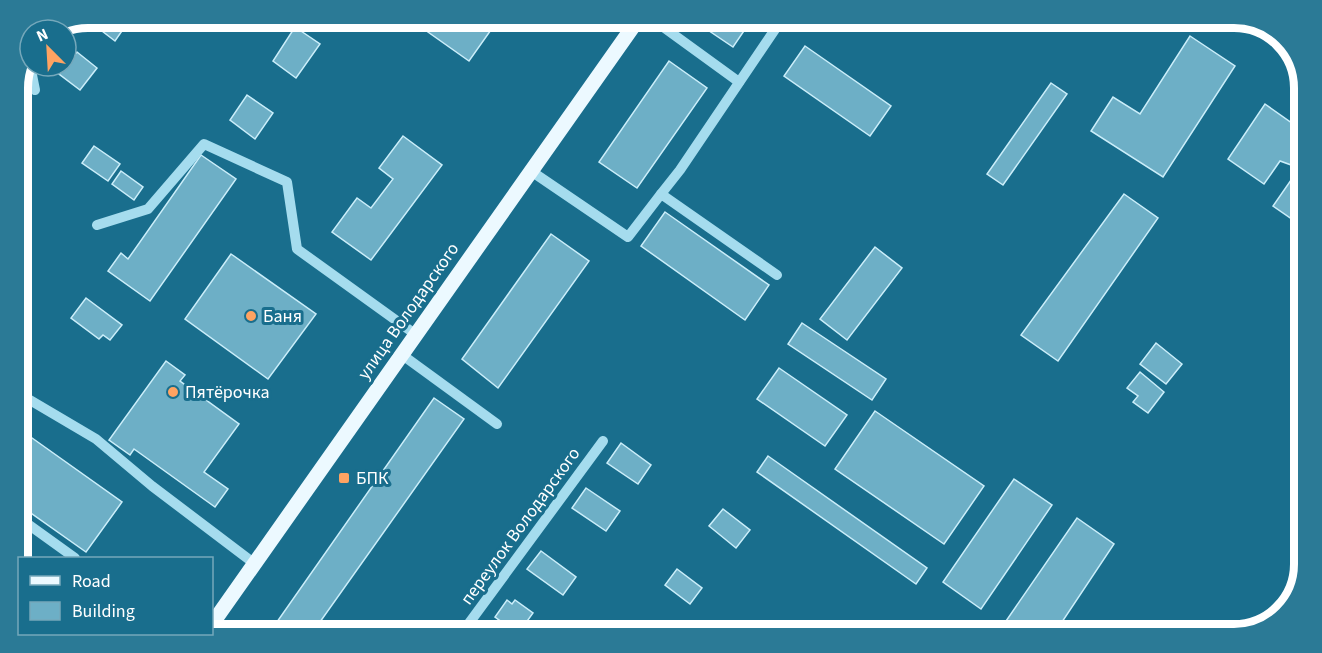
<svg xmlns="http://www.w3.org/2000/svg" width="1322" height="653" font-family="'Source Sans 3',sans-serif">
<rect width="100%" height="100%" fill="#196e8d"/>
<g fill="#6dafc6" stroke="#cbeefa" stroke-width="1.5">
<polygon points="91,18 131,18 115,41 89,21"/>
<polygon points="411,20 498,20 469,61"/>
<polygon points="696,22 750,22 733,47"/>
<polygon points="295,27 320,44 296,78 273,61"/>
<polygon points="1190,36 1235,66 1163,177 1091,131 1113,97 1140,114"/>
<polygon points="805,46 891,106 870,136 784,76"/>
<polygon points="77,52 97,68 80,90 59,74"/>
<polygon points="669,61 707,88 637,188 599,162"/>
<polygon points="1051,83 1067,94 1003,185 987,174"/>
<polygon points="247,95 273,113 255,139 230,120"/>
<polygon points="1265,104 1303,131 1303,153 1294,166 1280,161 1264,184 1228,159"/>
<polygon points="403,136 442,165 371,260 332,232 357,198 371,208 393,179 379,168"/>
<polygon points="94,146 120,164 108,181 82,163"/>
<polygon points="201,155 236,179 150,301 108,271 121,253 128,259"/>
<polygon points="1298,170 1303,173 1302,226 1273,206"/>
<polygon points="121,171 143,187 134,200 112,184"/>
<polygon points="1124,194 1158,218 1058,361 1021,335"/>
<polygon points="665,212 769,285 745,320 641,246"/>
<polygon points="551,234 589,261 498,388 462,359"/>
<polygon points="875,247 902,268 847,340 820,319"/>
<polygon points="231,254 316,314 268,379 185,319"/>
<polygon points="86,298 122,325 110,340 103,335 99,339 71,318"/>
<polygon points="802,323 886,379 872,400 788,344"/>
<polygon points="1156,343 1182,364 1166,384 1140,364"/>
<polygon points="166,361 185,375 180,381 239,424 204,472 228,489 215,507 134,449 130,455 109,440"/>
<polygon points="779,368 847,415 825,446 757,399"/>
<polygon points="1140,372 1164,392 1148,413 1133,402 1138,396 1127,388"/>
<polygon points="434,398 464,419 315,629 272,629"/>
<polygon points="875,411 984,486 944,544 835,469"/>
<polygon points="18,428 122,502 86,552 18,504"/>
<polygon points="621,443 651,465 638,484 607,463"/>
<polygon points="768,456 927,568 916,584 757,472"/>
<polygon points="1014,479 1052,505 981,609 943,582"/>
<polygon points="586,488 620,511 606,531 572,508"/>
<polygon points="723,509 750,530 736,548 709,526"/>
<polygon points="1077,518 1114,544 1054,634 1024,634 1006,621"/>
<polygon points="541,551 576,577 563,595 527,569"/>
<polygon points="677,569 702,588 690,604 665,585"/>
<polygon points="507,600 512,604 515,600 533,613 520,631 514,631 495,617"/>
<polygon points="640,624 650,631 634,631"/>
</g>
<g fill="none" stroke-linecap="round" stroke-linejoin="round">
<g stroke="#a5dcee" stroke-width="10">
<polyline points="655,21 739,82"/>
<polyline points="29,60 35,90"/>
<polyline points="531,171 628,237 661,194 777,275"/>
<polyline points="661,194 680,170 780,22"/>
<polyline points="97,225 148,209 204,144 287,182 297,249 415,334"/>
<polyline points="401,354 497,424"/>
<polyline points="18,393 96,439 152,486 255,564"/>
<polyline points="18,517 75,558"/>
<polyline points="464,630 603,441"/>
</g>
<polyline stroke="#ecf9ff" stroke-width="15" points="212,624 637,21"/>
</g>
<g fill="#ffa362" stroke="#196e8d" stroke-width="2">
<circle cx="251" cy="316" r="6"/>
<circle cx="173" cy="392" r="6"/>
<rect x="338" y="472" width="12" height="12" rx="3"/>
</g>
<g text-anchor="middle" stroke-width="6" stroke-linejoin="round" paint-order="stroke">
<g font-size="18" fill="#fff" stroke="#196e8d">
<text transform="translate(408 311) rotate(-55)" y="6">улица Володарского</text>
<text transform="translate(520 526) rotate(-54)" y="6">переулок Володарского</text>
</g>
<g font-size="18" fill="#fff" stroke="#196e8d" text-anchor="start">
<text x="263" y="322">Баня</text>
<text x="185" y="398">Пятёрочка</text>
<text x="356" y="484">БПК</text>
</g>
</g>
<path d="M0 0H1322V653H0ZM88 28H1234A60 60 0 0 1 1294 88V564A60 60 0 0 1 1234 624H88A60 60 0 0 1 28 564V88A60 60 0 0 1 88 28Z" fill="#2b7a96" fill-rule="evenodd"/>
<path fill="none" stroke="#fff" stroke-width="8" d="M88 28H1234A60 60 0 0 1 1294 88V564A60 60 0 0 1 1234 624H88A60 60 0 0 1 28 564V88A60 60 0 0 1 88 28Z"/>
<rect x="18" y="557" width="195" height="78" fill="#196e8d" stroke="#75a8bb" stroke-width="1.5"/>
<rect x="30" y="576" width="30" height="9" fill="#ecf9ff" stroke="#75a8bb" stroke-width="1.5"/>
<text x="72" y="587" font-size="18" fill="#ffffff">Road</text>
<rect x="30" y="602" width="30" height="18" fill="#6dafc6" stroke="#75a8bb" stroke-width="1.5"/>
<text x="72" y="617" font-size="18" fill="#ffffff">Building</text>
<g transform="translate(48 48) rotate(336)"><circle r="28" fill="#196e8d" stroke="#75a8bb" stroke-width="1.5"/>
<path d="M0-4.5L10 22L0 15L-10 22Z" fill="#ffa362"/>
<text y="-9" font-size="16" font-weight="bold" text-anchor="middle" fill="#ffffff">N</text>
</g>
</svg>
